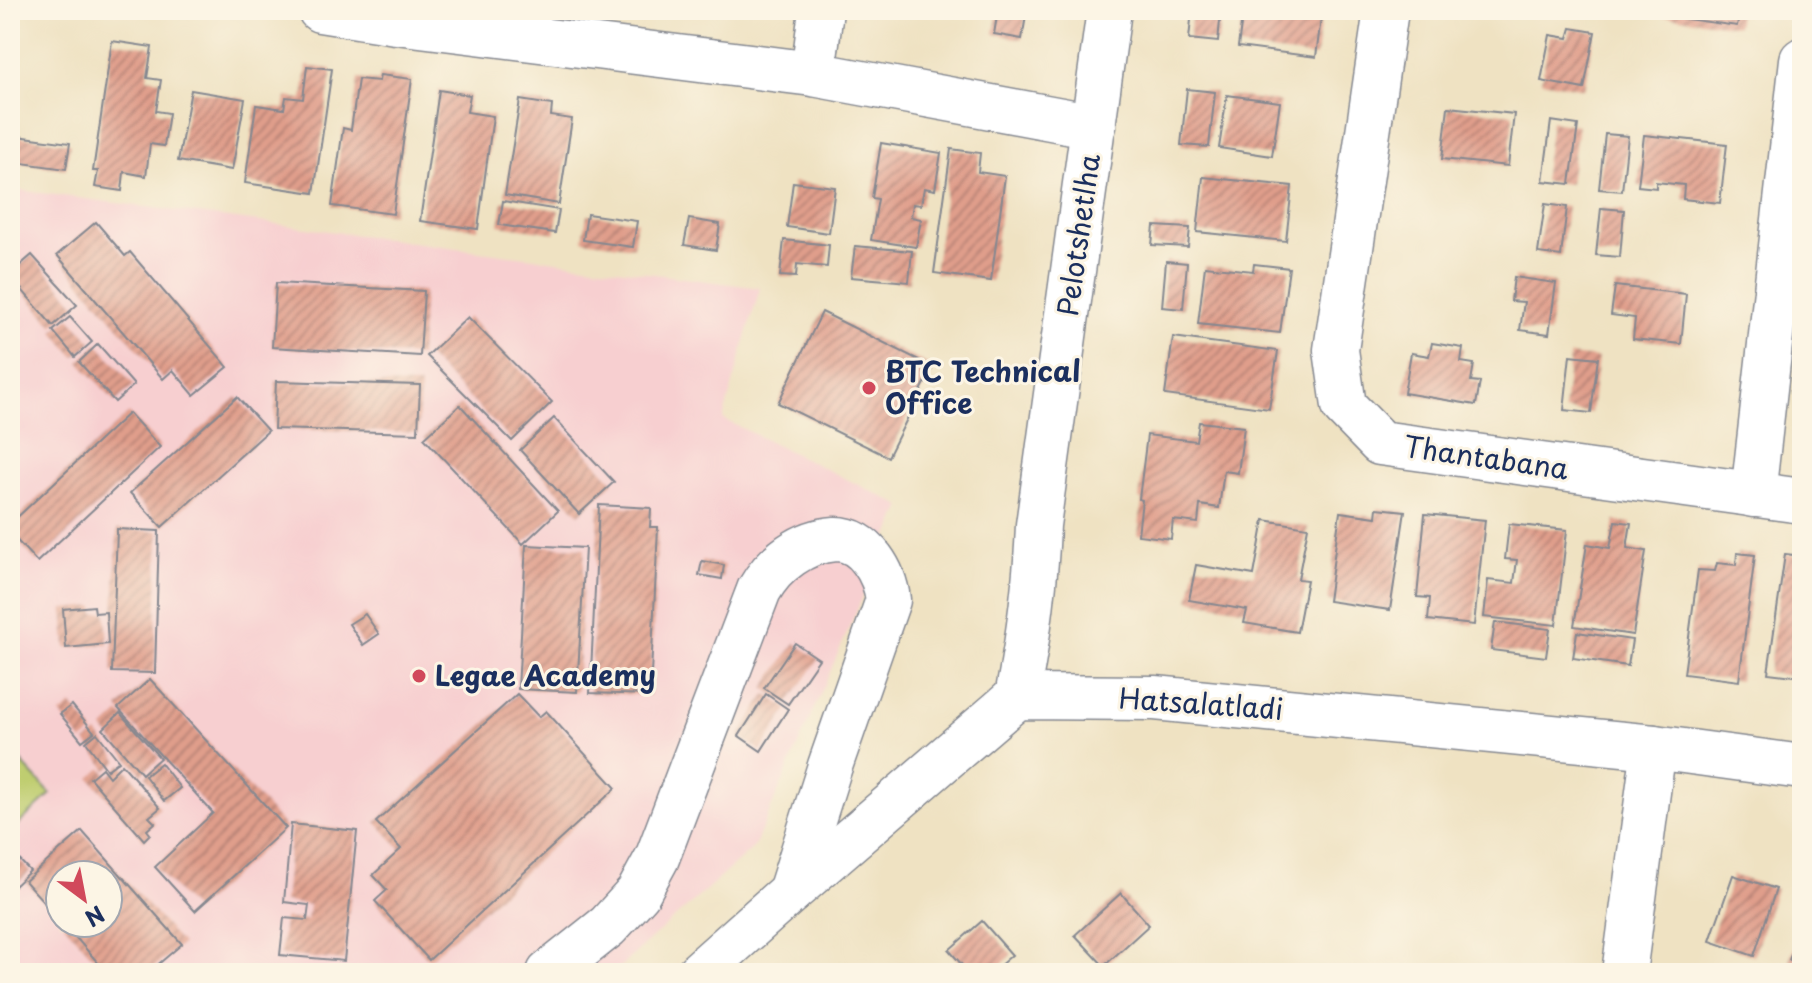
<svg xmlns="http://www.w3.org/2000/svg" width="1812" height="983" font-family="'Playpen Sans',sans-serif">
<defs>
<pattern id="building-hatch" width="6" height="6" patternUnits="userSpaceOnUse" patternTransform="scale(2)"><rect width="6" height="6" fill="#e09e8b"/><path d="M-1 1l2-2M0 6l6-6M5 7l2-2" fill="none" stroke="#b58175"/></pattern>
</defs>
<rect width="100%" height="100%" fill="#fcf5e5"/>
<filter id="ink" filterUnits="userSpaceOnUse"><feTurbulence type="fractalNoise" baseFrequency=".0125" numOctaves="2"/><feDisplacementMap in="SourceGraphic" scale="16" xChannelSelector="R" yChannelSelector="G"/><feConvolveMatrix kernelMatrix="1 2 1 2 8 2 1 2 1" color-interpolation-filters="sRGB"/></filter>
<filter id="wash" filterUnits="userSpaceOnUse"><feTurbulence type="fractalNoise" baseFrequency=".006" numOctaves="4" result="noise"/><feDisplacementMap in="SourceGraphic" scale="32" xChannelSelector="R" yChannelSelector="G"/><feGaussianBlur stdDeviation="1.8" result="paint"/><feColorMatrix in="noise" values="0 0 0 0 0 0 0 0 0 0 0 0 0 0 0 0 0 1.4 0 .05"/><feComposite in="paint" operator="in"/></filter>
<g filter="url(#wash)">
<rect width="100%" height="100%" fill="#efe2c2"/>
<path fill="#f7cfd0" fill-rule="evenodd" d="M 10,189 L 760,288 L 723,419 L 902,506 L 754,847 L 613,973 L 10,973 ZM 60,875 L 108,875 L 108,923 L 60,923 Z"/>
<polygon fill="#bfcd6f" stroke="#6d7e66" stroke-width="2" points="10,750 51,794 10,832"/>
<g id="blocks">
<g fill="url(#building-hatch)">
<polygon points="998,10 1027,10 1022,39 994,34"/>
<polygon points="1192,10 1221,10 1218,42 1189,39"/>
<polygon points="1243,10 1322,10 1316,57 1238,47"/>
<polygon points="1657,10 1740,10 1737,26 1657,15"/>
<polygon points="1571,28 1595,32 1584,89 1541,81 1550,35 1568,38"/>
<polygon points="112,41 152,47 147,78 161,80 156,111 169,113 164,146 150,144 146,176 124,172 122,191 95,187 98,171 93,171"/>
<polygon points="307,66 332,69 314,193 245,183 256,105 284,109 286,97 303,99"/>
<polygon points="380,75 412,79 393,214 332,206 343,128 351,130 358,79 379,81"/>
<polygon points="1187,89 1215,92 1209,147 1181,145"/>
<polygon points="191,90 245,99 232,170 178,161"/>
<polygon points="439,90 470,95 467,112 493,116 478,229 420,221"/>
<polygon points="1227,95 1280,102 1272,156 1219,148"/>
<polygon points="520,100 552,105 551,116 572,119 559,204 505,195"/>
<polygon points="1448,107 1514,114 1508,166 1442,159"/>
<polygon points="1551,121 1578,125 1570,184 1543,181"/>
<polygon points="1605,134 1628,136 1622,191 1599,189"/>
<polygon points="1644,135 1727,144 1720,203 1683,199 1684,185 1656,182 1656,188 1638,186"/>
<polygon points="17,136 70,143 66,169 14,162"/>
<polygon points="881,143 941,153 935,190 924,188 921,205 913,204 911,217 921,219 916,247 871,240 878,199 872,198"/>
<polygon points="951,149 980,153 978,172 1005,176 991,281 934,273"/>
<polygon points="1203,177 1292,186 1286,241 1197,232"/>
<polygon points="793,182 835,187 829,233 787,227"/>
<polygon points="503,201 559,210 555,233 499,225"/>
<polygon points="1545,204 1567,207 1561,256 1538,253"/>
<polygon points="1601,208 1624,210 1620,257 1596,255"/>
<polygon points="587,214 637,221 633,247 583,240"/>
<polygon points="689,219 720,224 716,250 684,245"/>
<polygon points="96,222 125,256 130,252 228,367 194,395 173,370 163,379 57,255"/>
<polygon points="1154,226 1190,228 1188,247 1152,245"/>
<polygon points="784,240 829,245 827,267 797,264 796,277 780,276"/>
<polygon points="855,246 912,251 909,282 851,277"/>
<polygon points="32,255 77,305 53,326 10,276 10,274"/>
<polygon points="1166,261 1187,263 1183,309 1162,307"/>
<polygon points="1254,264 1289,268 1280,333 1198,324 1205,266 1253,271"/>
<polygon points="1514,277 1556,283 1549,334 1520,330 1524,302 1511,301"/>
<polygon points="276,283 424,291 420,356 272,347"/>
<polygon points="1615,286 1686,294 1681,344 1633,339 1635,318 1611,315"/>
<polygon points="822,312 933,367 888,457 778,403"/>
<polygon points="70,317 92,342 75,357 53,331"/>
<polygon points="468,317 552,402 512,441 427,356"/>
<polygon points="1173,337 1278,351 1269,409 1165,395"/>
<polygon points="1432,343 1463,348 1461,362 1474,364 1471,381 1480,382 1476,405 1404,393 1411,353 1429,356"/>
<polygon points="98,344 134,385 115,402 79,362"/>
<polygon points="1570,355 1598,358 1591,413 1564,410"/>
<polygon points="276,381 420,385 418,433 274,429"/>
<polygon points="237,397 268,431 162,527 130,493"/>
<polygon points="460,405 558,511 523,544 424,438"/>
<polygon points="129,413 160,447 37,562 10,533 10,524"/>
<polygon points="554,418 614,482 579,514 520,450"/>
<polygon points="1199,422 1244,427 1238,473 1224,471 1219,508 1200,505 1198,523 1173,520 1171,539 1138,535 1142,500 1139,499 1147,435 1196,441"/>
<polygon points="599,505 651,508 650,527 658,527 650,695 590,693"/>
<polygon points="1377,508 1405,511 1390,610 1328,601 1340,512 1376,517"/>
<polygon points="1425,514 1485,520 1474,625 1428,620 1430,598 1417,597"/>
<polygon points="1264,520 1308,527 1298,579 1307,580 1297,632 1244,623 1247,610 1189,600 1196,565 1254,575"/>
<polygon points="1615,521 1631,523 1627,548 1646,551 1633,635 1574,626 1587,544 1610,548"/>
<polygon points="1509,524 1567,530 1556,625 1484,617 1488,580 1514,583 1517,560 1505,559"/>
<polygon points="117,529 159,531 155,673 112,672"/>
<polygon points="526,545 585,548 577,692 518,689"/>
<polygon points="1737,553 1755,555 1739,681 1684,674 1698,570 1715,571 1717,563 1736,565"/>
<polygon points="1785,554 1802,556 1802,677 1768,673"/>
<polygon points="702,561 724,565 722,579 699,575"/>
<polygon points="94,606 95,613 106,612 108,644 66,648 63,609"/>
<polygon points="365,614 379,634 363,645 349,624"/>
<polygon points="1495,622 1550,629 1546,657 1491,650"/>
<polygon points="1577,632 1632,640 1628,666 1573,658"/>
<polygon points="795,643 819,659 788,704 764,688"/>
<polygon points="150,679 286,828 195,911 155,867 213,813 118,708"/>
<polygon points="517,694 539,717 546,711 616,788 429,960 375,901 387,890 373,875 401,849 376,822"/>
<polygon points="766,694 788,709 761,751 739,736"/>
<polygon points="72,705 94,732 82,741 60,714"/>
<polygon points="120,713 160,758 142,774 103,729"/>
<polygon points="97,733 119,761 107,770 86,742"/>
<polygon points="161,763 180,788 164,801 145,776"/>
<polygon points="122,764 160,808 149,817 155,823 147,830 150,834 144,840 90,778 102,768 109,777"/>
<polygon points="291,824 357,831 344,961 280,955 284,918 307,920 309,905 284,902"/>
<polygon points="82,831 182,944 148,973 107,973 63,923 108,923 108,875 60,875 60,920 25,881"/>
<polygon points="10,850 30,871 10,890"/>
<polygon points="1733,875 1776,889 1754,956 1710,941"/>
<polygon points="1121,893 1149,925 1104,966 1075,935"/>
<polygon points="982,921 1012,955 991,973 969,973 949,950"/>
<polygon points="1802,927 1802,964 1789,960"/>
</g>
</g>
</g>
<g filter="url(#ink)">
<use href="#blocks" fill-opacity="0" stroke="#858890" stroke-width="2"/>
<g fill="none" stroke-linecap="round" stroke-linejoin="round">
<defs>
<g id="minor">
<polyline points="320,10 396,22 813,74 1094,126"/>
<polyline points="1386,10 1336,350 1344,406 1380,443 1802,501"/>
<polyline points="813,74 821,10"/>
<polyline points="1753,495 1802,60"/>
<path d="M 1017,697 C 1028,640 1036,583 1038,525 L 1109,10"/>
<path d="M 549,973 L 608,926 L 638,893 L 657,858 L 759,590 C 774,563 803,541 835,539 C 866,538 885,574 888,600 L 830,766 L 790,892"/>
<polyline points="699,973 790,892 1017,697 1155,698 1654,747 1802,767"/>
<polyline points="1624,973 1654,747"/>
</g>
</defs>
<use href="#minor" stroke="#858890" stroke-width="47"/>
<use href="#minor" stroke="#fff" stroke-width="44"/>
</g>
</g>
<g fill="#d1495b" stroke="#fcf5e5" stroke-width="3">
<circle cx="869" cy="388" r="8"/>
<circle cx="419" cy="676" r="8"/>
</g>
<g text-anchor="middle" stroke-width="6" stroke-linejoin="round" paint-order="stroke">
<g font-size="28" fill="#1b2f5e" stroke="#fcf5e5">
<text transform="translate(1079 235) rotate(-82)" y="10">Pelotshetlha</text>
<text transform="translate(1486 458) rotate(8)" y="10">Thantabana</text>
<text transform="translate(1201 704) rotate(4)" y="10">Hatsalatladi</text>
</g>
<g font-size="28" font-weight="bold" fill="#1b2f5e" stroke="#fcf5e5" text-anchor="start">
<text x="885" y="382">BTC Technical<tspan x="885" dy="32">Office</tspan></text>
<text x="435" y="686">Legae Academy</text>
</g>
</g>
<rect width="1812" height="983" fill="none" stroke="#fcf5e5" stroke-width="40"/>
<g transform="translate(84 899) rotate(148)"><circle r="38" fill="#fcf5e5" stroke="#a2a6af" stroke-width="2"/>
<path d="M0-6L14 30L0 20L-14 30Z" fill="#d1495b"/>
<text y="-12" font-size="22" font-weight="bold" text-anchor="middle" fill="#1b2f5e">N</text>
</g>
</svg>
